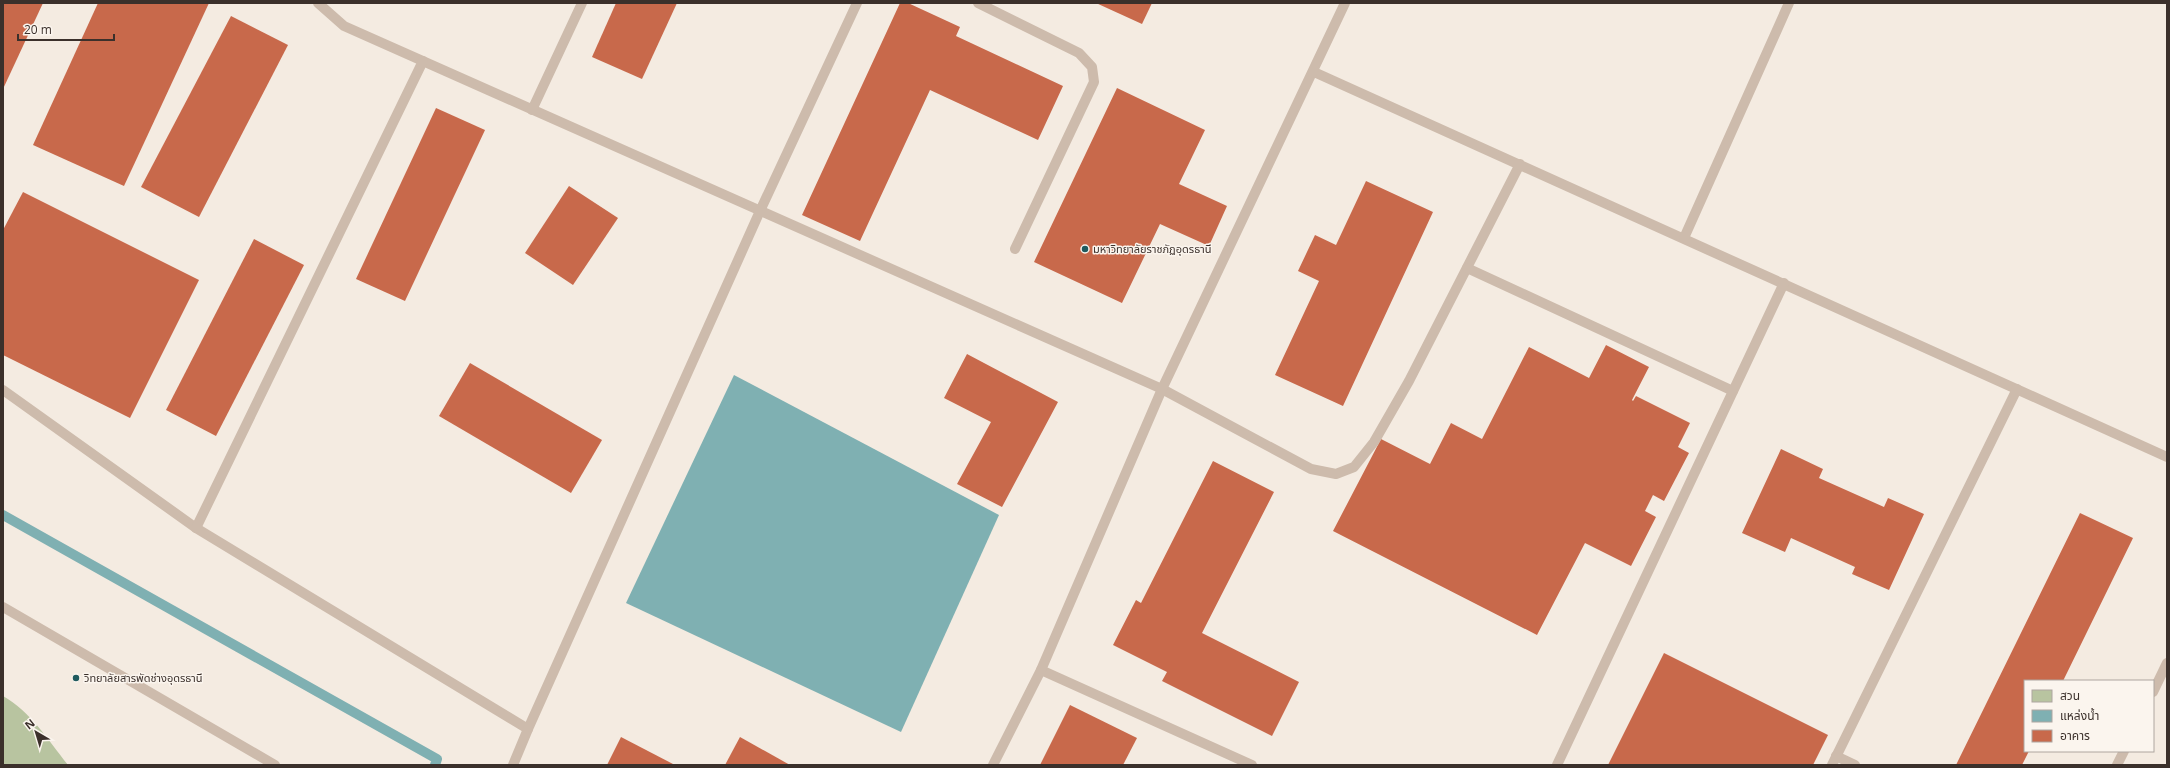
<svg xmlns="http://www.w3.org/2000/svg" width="2170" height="768" font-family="'Open Sans','Noto Sans Thai',sans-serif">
<rect width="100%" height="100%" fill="#f4ebe1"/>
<path fill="#b8c4a0" d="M 3,696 C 30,711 49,741 68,765 L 3,765 Z"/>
<polygon fill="#7fb0b2" points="734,375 999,515 901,732 626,603"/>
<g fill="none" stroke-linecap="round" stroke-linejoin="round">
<polyline stroke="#7fb0b2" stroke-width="10" points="3,515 437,759 435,765"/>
</g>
<g fill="#c8694b">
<polygon points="3,3 43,3 3,89"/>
<polygon points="98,3 209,3 124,186 33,145"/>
<polygon points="616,3 677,3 642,79 592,57"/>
<polygon points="900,3 908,3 960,27 956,36 1063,86 1038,140 930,90 860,241 802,215"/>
<polygon points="1096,3 1152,3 1142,24"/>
<polygon points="231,16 288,45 199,217 141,187"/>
<polygon points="1117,88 1205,130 1179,184 1227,206 1209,246 1160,224 1122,303 1034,262"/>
<polygon points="436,108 485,130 405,301 356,279"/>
<polygon points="1366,181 1433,212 1343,406 1275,375 1319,281 1298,271 1315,235 1336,245"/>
<polygon points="569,186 618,218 573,285 525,253"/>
<polygon points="23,192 199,280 130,418 3,355 3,230"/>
<polygon points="254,239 304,265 216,436 166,410"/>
<polygon points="1606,345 1649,367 1632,400 1633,401 1636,396 1690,423 1678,447 1689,453 1664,501 1653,495 1645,511 1656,517 1631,566 1585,543 1537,635 1333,531 1381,439 1430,464 1451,423 1482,439 1529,347 1589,378"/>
<polygon points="967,354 1058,402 1002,507 957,484 991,422 944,398"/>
<polygon points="470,363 602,440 571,493 439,416"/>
<polygon points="1781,449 1823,469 1819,478 1884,507 1888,498 1924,514 1889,590 1852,574 1855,567 1791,538 1785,552 1742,533"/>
<polygon points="1213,461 1274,492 1202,633 1299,682 1272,736 1162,681 1167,672 1113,645 1136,600 1141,603"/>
<polygon points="2080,513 2133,538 2063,681 2025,681 2025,751 2029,751 2022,765 1956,765"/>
<polygon points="1664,653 1828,735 1813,765 1608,765"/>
<polygon points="1070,705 1137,738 1123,765 1040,765"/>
<polygon points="621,737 673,764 672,765 607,765"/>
<polygon points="740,737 790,765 725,765"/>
</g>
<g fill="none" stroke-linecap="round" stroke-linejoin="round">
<g stroke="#cdbbac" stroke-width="10">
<polyline points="318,3 344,26 1162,389 1311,469 1336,474 1354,467 1374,442 1409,381 1520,164"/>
<polyline points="978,3 1079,53 1092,67 1094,82 1015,249"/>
<polyline points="1314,72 2167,457"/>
<polyline points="532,110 582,3"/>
<polyline points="1684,238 1789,3"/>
<polyline points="1467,268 1733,391"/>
<polyline points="3,390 196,528 528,729"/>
<polyline points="196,528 423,61"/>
<polyline points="3,607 275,765"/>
<polyline points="1041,670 1252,765"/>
<polyline points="2153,692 2167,663"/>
<polyline points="1836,756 1855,765"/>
<polyline points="513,765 528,729 760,211 857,3"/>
<polyline points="993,765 1041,670 1162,389 1345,3"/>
<polyline points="1557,765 1784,283"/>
<polyline points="1832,765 2017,389"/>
<polyline points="2117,765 2124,751"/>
</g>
</g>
<g fill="#1f5a5e" stroke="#fbf5ee" stroke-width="1.5">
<circle cx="1085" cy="249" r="4"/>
<circle cx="76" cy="678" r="4"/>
</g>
<g text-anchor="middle" stroke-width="3" stroke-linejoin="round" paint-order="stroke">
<g font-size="11" fill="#3b302b" stroke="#fbf5ee" text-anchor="start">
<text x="1093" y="253">มหาวิทยาลัยราชภัฏอุดรธานี</text>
<text x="84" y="682">วิทยาลัยสารพัดช่างอุดรธานี</text>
</g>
</g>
<rect width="2170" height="768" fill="none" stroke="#3b302b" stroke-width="8"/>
<rect x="2024" y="680" width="130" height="72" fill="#fbf5ee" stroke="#aea6a0"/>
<rect x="2032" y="690" width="20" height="12" fill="#b8c4a0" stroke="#aea6a0"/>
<text x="2060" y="700" font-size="12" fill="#3b302b">สวน</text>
<rect x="2032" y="710" width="20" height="12" fill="#7fb0b2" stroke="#aea6a0"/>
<text x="2060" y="720" font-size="12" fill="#3b302b">แหล่งน้ำ</text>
<rect x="2032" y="730" width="20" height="12" fill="#c8694b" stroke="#aea6a0"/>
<text x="2060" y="740" font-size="12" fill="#3b302b">อาคาร</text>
<g transform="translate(36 732) rotate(322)" stroke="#fbf5ee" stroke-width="3" paint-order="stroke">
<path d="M0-3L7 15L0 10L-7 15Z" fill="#3b302b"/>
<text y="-6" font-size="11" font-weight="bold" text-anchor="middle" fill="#3b302b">N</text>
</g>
<path d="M18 34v6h96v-6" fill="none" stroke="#3b302b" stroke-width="2"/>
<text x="24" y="34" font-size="12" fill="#3b302b" stroke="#fbf5ee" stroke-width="3" paint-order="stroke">20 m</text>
</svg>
